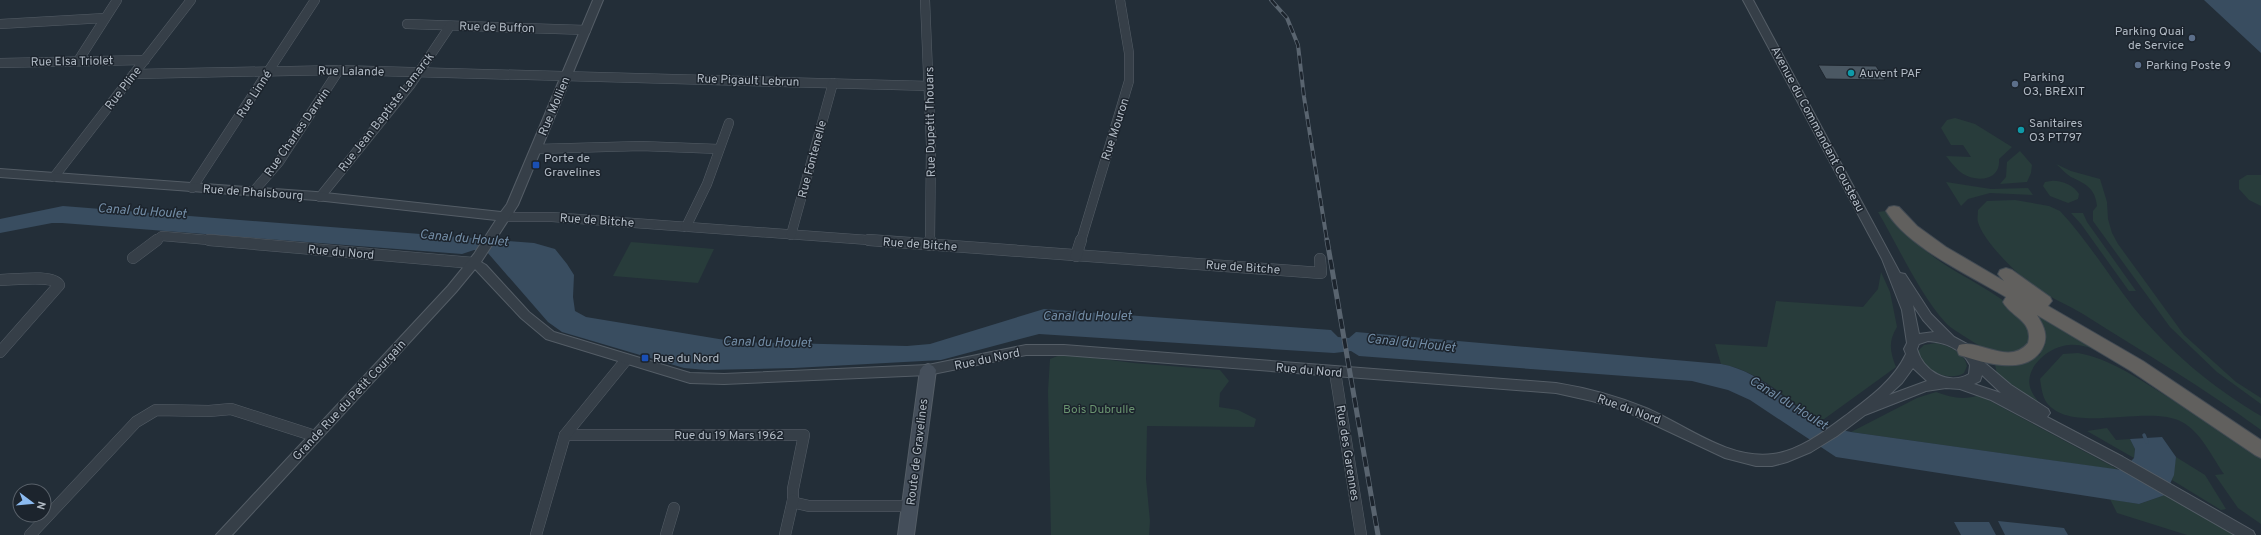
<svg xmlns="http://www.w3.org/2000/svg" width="2261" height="535" font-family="Overpass,sans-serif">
<rect width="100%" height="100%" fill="#232e38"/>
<g fill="#283c3b">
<path d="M 1955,118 L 1975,124 L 2012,147 L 1999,159 C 2001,183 1972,183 1958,170 C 1954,166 1950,161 1946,156 L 1971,157 L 1963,145 L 1951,145 L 1941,128 L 1947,120 Z"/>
<polygon points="2020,151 2032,165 2031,173 2027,182 2000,184 2006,177 2007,162"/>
<path d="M 2056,164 L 2071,171 L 2100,179 L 2107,202 L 2108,219 L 2112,233 L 2118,244 L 2184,335 L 2236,382 L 2261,398 L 2261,404 L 2217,372 L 2170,327 L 2093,221 L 2093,211 L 2097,206 C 2095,188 2086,184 2071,177 C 2066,174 2061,168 2056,164 Z"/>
<polygon points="2247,175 2261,175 2261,206 2249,200 2239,189 2239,180"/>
<path d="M 2051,181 C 2061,180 2073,185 2079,194 L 2078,199 L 2068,203 L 2050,196 L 2043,186 L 2045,182 Z"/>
<polygon points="1946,182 1991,189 2028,188 2033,195 1990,193 1968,199 1961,206"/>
<path d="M 2015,200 L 2049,206 L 2060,211 C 2088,241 2109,276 2134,308 C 2170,352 2212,387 2261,416 L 2261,430 C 2204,388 2143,352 2083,314 C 2067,304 2048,297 2033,286 C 2018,275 1983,241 1978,222 C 1977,219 1978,214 1978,210 L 1987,201 Z"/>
<path d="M 1885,211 C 1899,226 1913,241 1930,254 C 1963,280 2004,292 2031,327 L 2029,346 C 2004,361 1989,352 1967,338 C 1960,333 1951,329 1945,322 C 1919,293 1898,246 1878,212 Z"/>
<polygon points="2071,213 2083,213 2087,222 2136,291 2129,291 2081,224"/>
<polygon points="631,242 714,249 698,283 613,276"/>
<path d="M 1881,272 L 1890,292 L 1897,327 C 1888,341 1890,352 1896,367 L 1820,422 C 1789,401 1759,370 1721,364 L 1715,344 L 1767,347 L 1776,301 L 1863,307 L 1878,289 Z"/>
<path d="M 2026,307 L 2100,351 C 2090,348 2080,344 2069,345 C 2050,346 2022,368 2031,390 C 2033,395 2038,401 2041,405 L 1997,374 L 1994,360 C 2010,363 2025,364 2040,355 L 2045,336 Z"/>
<path d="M 1936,343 C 1949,346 1964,352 1967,366 L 1964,373 C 1949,383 1917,369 1919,350 L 1924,345 Z"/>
<path d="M 2078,353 C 2110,359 2136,377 2163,394 C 2197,415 2229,436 2261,458 L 2261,524 L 2238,508 L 2215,475 L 2224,474 C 2212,457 2201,432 2182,422 C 2148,403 2067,437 2045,400 C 2042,394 2041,385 2040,379 L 2063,354 Z"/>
<polygon points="1063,354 1134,363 1220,370 1229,381 1220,393 1219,407 1238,410 1256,419 1254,427 1147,426 1146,479 1150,521 1149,535 1051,535 1048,391 1050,359"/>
<path d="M 1936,392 C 1950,397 1964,401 1979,395 L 2119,470 L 1851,432 L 1917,398 Z"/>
<polygon points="2107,428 2116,440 2130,439 2135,449 2134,458 2087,431"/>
<polygon points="2176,457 2205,475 2226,509 2221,510 2172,480"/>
<polygon points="2165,495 2234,535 2187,535 2117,513 2110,499 2139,504"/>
</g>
<g fill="#394d60">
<polygon points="2204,0 2261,0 2261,53"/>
<path d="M 63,206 L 534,243 L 555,249 L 567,264 L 574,275 L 573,297 L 575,311 L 586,317 L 737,342 L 907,346 L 930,344 L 1044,309 L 1331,330 L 1338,337 L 1349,338 L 1356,332 L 1721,364 C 1762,371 1789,406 1824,425 C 1832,429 1843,430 1851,432 L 2122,470 L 2134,458 L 2135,449 L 2130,439 L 2162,437 L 2176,457 L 2174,475 L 2165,495 L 2139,504 L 1836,457 L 1750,400 L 1728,390 L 1692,381 L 1359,356 L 1351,351 L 1334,353 L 1039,334 L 941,360 L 794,368 L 706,370 L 684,368 L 562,332 L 548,322 L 487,252 L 474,250 L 462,254 L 62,223 L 52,223 L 0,233 L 0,219 Z"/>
<polygon points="1998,521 2064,528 2068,535 2005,535"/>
<polygon points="1954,522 1989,522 1996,535 1961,535"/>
</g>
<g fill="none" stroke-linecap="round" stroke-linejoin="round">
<polyline stroke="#394d60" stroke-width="3.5" points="2144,435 2147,442"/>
</g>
<polygon fill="#4b5863" stroke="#1e262f" points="1818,65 1876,66 1885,80 1826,79"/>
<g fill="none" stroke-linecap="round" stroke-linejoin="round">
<defs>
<g id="minor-far1">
<polyline points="925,0 931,145 930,241"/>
<polyline points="0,24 105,18"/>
<polyline points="407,24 586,30"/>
<polyline points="78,61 117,0"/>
<polyline points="0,63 145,60"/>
<polyline points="134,74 339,70 930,86"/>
<polyline points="536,149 641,146 719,149"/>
<polyline points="54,177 191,0"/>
<polyline points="192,188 315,0"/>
<polyline points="253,192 279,162 339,70"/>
<polyline points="320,197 411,84 450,26"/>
<polyline points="505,217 552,217 882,241"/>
<polyline points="686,227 707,184 729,123"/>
<polyline points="791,235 833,83"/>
<polyline points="155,241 162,236 220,241"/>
<polyline points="1081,241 1129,81 1129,53 1120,0"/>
</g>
<g id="minor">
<polyline points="209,240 473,263"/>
<polyline points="869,240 1321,273 1320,259"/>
<polyline points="930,245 930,240"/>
<polyline points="1076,256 1081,240"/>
<polyline points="133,258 157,240"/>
<path d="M 0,280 C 14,280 53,274 59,285 L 0,352"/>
<polyline points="1335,372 1361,535"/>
<polyline points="565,435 804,435 793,489 793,500 796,503 809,506 910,506"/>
<polyline points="30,535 136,422 156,410 209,411 231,409 315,436"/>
<polyline points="536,535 565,435 626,360"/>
<polyline points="666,535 674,508"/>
<polyline points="785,535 793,500"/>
</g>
<path id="tertiary" d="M 593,0 L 603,0 L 518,205 L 481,262 L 486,265 L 529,312 L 554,332 L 690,373 L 724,374 L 928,365 L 1026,345 L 1064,345 L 1556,383 C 1587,388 1617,396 1646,408 C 1686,425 1728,460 1773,454 C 1799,451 1825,431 1845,416 C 1869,398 1893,381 1906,354 L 1904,349 L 1907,343 L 1902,310 L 1882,259 L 1743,0 L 1753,0 L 1900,273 L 1905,274 L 1931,314 L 1954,337 L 1967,344 L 1979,358 L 2011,385 L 2048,409 L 2050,413 L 2047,417 L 2123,457 L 2253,531 L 2255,535 L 2235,535 L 2113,465 L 1991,400 L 1960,389 L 1946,388 L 1926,391 L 1865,415 L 1837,436 L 1811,452 L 1787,462 L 1772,466 L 1756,466 L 1725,458 L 1623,410 L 1592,401 L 1556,393 L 1064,355 L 1026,355 L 928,375 L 724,384 L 690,383 L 546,339 L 521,318 L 475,269 L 456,292 L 232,535 L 216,535 L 448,286 L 474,254 L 496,220 L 316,200 L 0,177 L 0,169 L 316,192 L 501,212 L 507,204 ZM 1913,305 L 1923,320 L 1934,332 L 1919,334 ZM 1928,341 C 1945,342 1962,349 1970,365 L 1969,374 C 1948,386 1923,371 1917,349 L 1919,344 ZM 1913,368 L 1927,381 L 1889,395 L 1902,383 ZM 1982,375 L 2001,393 L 1974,384 L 1980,381 Z"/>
<polygon id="secondary" points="928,364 933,366 936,370 914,535 898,535 920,370 923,366"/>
<path id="trunk" d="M 1894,206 L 1899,207 L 1917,226 L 1946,247 L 2004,281 L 1998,274 L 2000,270 L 2006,268 L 2012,270 L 2050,297 L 2052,301 L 2048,306 L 2143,361 L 2261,440 L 2261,458 L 2255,455 L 2131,371 L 2037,315 C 2044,326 2049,337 2042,349 C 2026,377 1982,362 1959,355 L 1957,350 L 1959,345 C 1980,339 2009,366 2028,343 C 2034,321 2011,317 2003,302 L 2006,297 C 1971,276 1907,247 1886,211 L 1889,207 Z"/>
</defs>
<use href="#minor-far1" stroke="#545d66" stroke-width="10"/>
<use href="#minor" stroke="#545d66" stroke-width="12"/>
<use href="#tertiary" stroke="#545d66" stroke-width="2"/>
<use href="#secondary" stroke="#545d66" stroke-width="2"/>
<use href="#trunk" stroke="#414a53" stroke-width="2"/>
<use href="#minor-far1" stroke="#363f48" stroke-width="9"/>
<use href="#minor" stroke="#363f48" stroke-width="11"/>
<use href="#tertiary" fill="#363f48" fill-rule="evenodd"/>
<use href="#secondary" fill="#454f5b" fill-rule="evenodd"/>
<use href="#trunk" fill="#61605e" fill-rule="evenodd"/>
<defs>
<polyline id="rail-far1" points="1271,0 1287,18 1298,45 1304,97 1327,241"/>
<polyline id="rail" points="1327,240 1378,535"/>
</defs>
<use href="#rail-far1" stroke="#59646f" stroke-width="4"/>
<use href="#rail" stroke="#59646f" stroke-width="5"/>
<use href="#rail-far1" stroke="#1c242d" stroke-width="2.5" stroke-dasharray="8" stroke-linecap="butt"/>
<use href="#rail" stroke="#1c242d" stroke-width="3.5" stroke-dasharray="10" stroke-linecap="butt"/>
</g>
<g fill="#5c6f8a" stroke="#1c242d" stroke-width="1.5">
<circle cx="2192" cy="38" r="4"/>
<circle cx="2138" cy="65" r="4"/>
<circle cx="2015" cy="84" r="4"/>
</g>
<g fill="#0f9aa8" stroke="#1c242d" stroke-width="1.5">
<circle cx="1851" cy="73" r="4"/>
<circle cx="2021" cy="130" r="4"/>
</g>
<g fill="#1a4fb4" stroke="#1c242d" stroke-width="1.5">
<rect x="532" y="161" width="8" height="8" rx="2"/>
<rect x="641" y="354" width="8" height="8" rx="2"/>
</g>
<g text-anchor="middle" stroke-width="3" stroke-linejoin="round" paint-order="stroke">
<g font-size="12" fill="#b1bac4" stroke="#1c242d">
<text transform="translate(497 27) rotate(2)" y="4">Rue de Buffon</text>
<text transform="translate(72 61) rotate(-1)" y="4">Rue Elsa Triolet</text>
<text transform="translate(351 71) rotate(1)" y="4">Rue Lalande</text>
<text transform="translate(748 80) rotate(2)" y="4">Rue Pigault Lebrun</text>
<text transform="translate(123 88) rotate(-52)" y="4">Rue Pline</text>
<text transform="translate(254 94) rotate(-57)" y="4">Rue Linné</text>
<text transform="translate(554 106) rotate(-67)" y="4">Rue Mollien</text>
<text transform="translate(386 112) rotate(-52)" y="4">Rue Jean Baptiste Lamarck</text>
<text transform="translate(930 122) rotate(-91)" y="4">Rue Dupetit Thouars</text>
<text transform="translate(1115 129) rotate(-72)" y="4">Rue Mouron</text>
<text transform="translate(1818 129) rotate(62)" y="4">Avenue du Commandant Cousteau</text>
<text transform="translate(297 132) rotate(-55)" y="4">Rue Charles Darwin</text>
<text transform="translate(812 159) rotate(-75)" y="4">Rue Fontenelle</text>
<text transform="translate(253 192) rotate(4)" y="4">Rue de Phalsbourg</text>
<text transform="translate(597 220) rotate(4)" y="4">Rue de Bitche</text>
<text transform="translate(920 244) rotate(4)" y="4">Rue de Bitche</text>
<text transform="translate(341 252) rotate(5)" y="4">Rue du Nord</text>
<text transform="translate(1243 267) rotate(4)" y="4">Rue de Bitche</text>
<text transform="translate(987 359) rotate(-12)" y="4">Rue du Nord</text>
<text transform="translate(1309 370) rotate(5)" y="4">Rue du Nord</text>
<text transform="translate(349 400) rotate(-47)" y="4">Grande Rue du Petit Courgain</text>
<text transform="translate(1629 409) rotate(20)" y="4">Rue du Nord</text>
<text x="729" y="439">Rue du 19 Mars 1962</text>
<text transform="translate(917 452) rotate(-83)" y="4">Route de Gravelines</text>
<text transform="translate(1348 453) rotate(81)" y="4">Rue des Garennes</text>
</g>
<g font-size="12" fill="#b1bac4" stroke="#1c242d" text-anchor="start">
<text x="2184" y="35" text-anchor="end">Parking Quai<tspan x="2184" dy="14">de Service</tspan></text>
<text x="2146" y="69">Parking Poste 9</text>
<text x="1859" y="77">Auvent PAF</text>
<text x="2023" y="81">Parking<tspan x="2023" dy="14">O3, BREXIT</tspan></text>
<text x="2029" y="127">Sanitaires<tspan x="2029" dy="14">O3 PT797</tspan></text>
<text x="544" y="162">Porte de<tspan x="544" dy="14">Gravelines</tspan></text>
<text x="653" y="362">Rue du Nord</text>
</g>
<g font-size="12" fill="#6a9470" stroke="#1c242d">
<text x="1099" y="413">Bois Dubrulle</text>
</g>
<g font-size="13" font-style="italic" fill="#738da6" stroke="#1c242d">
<text transform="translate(142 210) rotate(4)" y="5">Canal du Houlet</text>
<text transform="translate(464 237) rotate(5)" y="5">Canal du Houlet</text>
<text x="1087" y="320">Canal du Houlet</text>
<text transform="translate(767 341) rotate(1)" y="5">Canal du Houlet</text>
<text transform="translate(1411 342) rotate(6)" y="5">Canal du Houlet</text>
<text transform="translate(1789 402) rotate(32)" y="5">Canal du Houlet</text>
</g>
</g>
<g transform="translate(32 503) rotate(106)"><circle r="19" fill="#1c242d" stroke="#586069"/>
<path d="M0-3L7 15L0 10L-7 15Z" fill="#8bbaf0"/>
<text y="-6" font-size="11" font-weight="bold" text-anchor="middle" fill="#b1bac4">N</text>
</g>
</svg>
